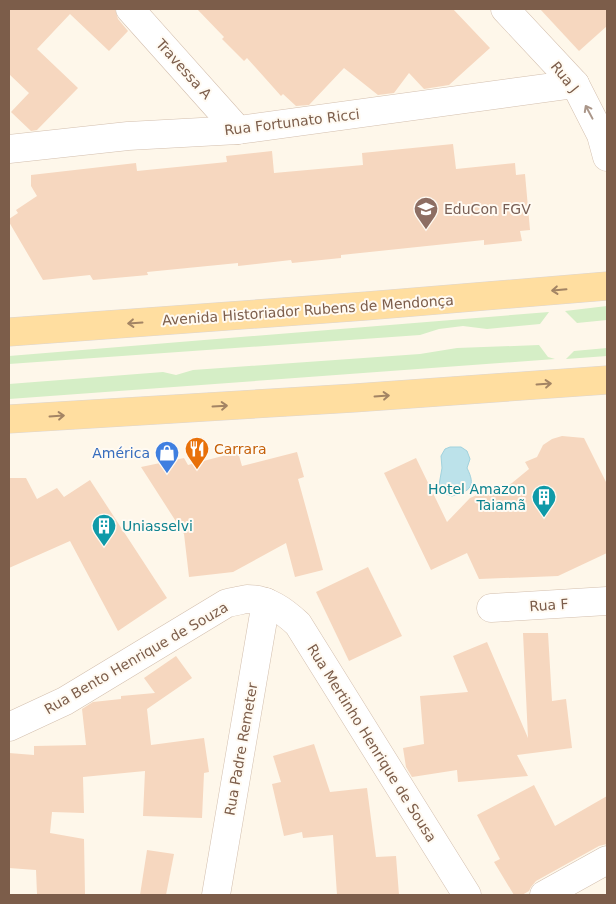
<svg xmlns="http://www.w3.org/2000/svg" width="616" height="904" font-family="'DejaVu Sans',sans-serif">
<rect width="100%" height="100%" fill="#fef7ea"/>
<g fill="#d5eec6">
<polygon points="607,306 607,320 577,323 565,311"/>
<polygon points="549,312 540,324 487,329 463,326 439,329 420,335 9,364 9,356"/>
<polygon points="539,345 548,357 555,359 9,399 9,384 163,372 176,375 193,370 420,354 457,348"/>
<polygon points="607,348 607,356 566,359 574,351"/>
</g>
<path fill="#bce2ea" stroke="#a1d2dd" d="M 450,447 L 461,447 L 467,451 L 470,459 L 467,468 C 476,486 471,491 452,496 L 443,493 L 439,485 L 442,468 L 441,456 L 445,449 Z"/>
<g fill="#f6d7bf">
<polygon points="9,9 115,9 118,19 128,31 109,51 70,14 37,49 78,88 37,130 31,131 11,112 29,93 9,74"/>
<polygon points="197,9 453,9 490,48 449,85 424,89 409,73 394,93 378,95 344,68 309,105 296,106 283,94 281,96 247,58 244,61 222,39 224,37"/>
<polygon points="540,9 607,9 607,26 579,51"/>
<polygon points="453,144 456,169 515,163 516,175 525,174 530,230 520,231 522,241 484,245 484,240 341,255 341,258 292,263 291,260 238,266 238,263 147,272 148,275 93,280 90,275 43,280 9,222 9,219 18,213 16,210 37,196 31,186 31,175 136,163 137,171 227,162 226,156 272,151 274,173 363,165 362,153"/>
<polygon points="562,436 584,438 607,484 607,553 558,576 479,579 467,553 431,570 384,473 416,458 447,522 470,498 496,487 505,487 512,483 529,469 525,462 537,457 543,445 552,439"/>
<polygon points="238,452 242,466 297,452 304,477 298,479 323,570 295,577 286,543 233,572 189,577 184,534 141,467 184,458 188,465"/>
<polygon points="9,478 26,478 37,499 57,488 64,497 90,480 167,598 118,631 70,541 9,568"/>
<polygon points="368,567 402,636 349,661 316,592"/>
<polygon points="523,633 548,633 552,701 566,699 572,748 517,755 528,776 458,782 457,770 412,777 406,767 403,748 424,744 420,696 468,692 453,656 487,642 528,738"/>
<polygon points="176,656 192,678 147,709 151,745 204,738 209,772 204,773 202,818 143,816 145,771 83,777 84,813 52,812 50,833 84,839 85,894 37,894 36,870 9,868 9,753 34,755 34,746 86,745 82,709 93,702 121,699 121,696 155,693 144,678"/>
<polygon points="314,744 330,792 367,788 376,857 396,856 399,895 337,895 333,835 303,838 302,832 284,836 272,784 281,782 273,756"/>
<polygon points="534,785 555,826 607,796 607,844 599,846 536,881 531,887 529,891 522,895 514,895 494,862 500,859 477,815"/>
<polygon points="147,850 174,854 166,895 140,895"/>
</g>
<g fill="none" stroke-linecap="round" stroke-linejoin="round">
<defs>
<g id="minor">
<polyline points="130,9 238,130"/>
<polyline points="505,9 575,84 601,135 607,157"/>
<polyline points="9,149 128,136 238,130 575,84"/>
<polyline points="491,608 607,601"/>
<path d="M 9,727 L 65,701 L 227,603 C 234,602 241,600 247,599 C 268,599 284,611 298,624 L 467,895"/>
<polyline points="216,895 266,602"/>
<polyline points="544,895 607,860"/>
</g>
<g id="primary">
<polyline points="9,332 366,306 607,286"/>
<polyline points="9,419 354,398 607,380"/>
</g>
</defs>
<use href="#minor" stroke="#d3bfae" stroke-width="29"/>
<use href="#primary" stroke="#ddd5d0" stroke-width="29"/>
<use href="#minor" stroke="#fff" stroke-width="28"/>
<use href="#primary" stroke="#ffdea0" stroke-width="28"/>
</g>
<defs><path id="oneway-shaft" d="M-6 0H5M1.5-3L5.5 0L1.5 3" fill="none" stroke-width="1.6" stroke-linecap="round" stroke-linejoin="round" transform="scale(1.25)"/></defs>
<use stroke="#aa9689" href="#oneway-shaft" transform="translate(589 112) rotate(-118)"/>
<g stroke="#a38464">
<use href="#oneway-shaft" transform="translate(559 290) rotate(175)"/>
<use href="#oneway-shaft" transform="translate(135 323) rotate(176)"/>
<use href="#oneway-shaft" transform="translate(544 384) rotate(-4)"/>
<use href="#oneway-shaft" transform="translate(382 396) rotate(-4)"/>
<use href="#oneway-shaft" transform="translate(220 406) rotate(-3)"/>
<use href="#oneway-shaft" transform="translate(57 416) rotate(-4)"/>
</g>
<defs>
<symbol id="university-pin" viewBox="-11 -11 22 30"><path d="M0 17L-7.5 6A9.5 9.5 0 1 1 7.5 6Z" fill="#8d6e63" stroke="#fffaf2"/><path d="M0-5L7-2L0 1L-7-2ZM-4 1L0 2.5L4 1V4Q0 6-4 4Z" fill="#fff"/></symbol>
<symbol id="restaurant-pin" viewBox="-11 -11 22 30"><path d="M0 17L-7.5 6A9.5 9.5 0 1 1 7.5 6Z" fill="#e8710a" stroke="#fffaf2"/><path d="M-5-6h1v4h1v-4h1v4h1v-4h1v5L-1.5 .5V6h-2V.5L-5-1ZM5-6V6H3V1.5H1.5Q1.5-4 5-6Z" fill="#fff"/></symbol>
<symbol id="shop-pin" viewBox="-11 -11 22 30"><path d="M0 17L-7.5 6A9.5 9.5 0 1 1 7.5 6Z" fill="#3f7fe0" stroke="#fffaf2"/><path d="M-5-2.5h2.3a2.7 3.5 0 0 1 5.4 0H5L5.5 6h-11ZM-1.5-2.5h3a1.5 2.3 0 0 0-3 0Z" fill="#fff"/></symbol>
<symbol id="building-pin" viewBox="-11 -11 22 30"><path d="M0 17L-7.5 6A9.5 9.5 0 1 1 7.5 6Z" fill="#0f9aa8" stroke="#fffaf2"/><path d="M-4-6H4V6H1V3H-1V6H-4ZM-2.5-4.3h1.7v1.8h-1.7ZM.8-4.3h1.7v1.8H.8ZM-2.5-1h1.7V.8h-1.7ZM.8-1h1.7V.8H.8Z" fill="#fff"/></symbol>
</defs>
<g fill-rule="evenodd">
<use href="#university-pin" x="412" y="195" width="28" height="38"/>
<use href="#restaurant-pin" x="183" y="435" width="28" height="38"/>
<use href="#shop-pin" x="153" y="439" width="28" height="38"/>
<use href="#building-pin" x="530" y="483" width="28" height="38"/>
<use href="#building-pin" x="90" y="512" width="28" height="38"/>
</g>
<g text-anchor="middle" stroke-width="4" stroke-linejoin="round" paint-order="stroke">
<g font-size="14" fill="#7c5d4a" stroke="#fffaf2">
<text transform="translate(184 69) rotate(48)" y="5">Travessa A</text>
<text transform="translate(565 77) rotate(51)" y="5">Rua J</text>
<text transform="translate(292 122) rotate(-7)" y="5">Rua Fortunato Ricci</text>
<text transform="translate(308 310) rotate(-4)" y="5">Avenida Historiador Rubens de Mendonça</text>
<text transform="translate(549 605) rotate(-4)" y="5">Rua F</text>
<text transform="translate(136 658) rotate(-30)" y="5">Rua Bento Henrique de Souza</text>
<text transform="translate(372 743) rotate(58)" y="5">Rua Mertinho Henrique de Sousa</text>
<text transform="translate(241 749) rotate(-80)" y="5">Rua Padre Remeter</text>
</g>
<g font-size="14" fill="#785e54" stroke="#fffaf2" text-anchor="start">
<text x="444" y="214">EduCon FGV</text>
</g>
<g font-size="14" fill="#c56008" stroke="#fffaf2" text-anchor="start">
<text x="214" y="454">Carrara</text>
</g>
<g font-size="14" fill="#366cbe" stroke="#fffaf2" text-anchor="end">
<text x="150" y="458">América</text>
</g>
<g font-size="14" fill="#0d838f" stroke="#fffaf2" text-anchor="end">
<text x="526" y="494">Hotel Amazon<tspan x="526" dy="16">Taiamã</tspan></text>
<text x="122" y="531" text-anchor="start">Uniasselvi</text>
</g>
</g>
<rect width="616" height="904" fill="none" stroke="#7c5d4a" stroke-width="20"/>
</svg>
